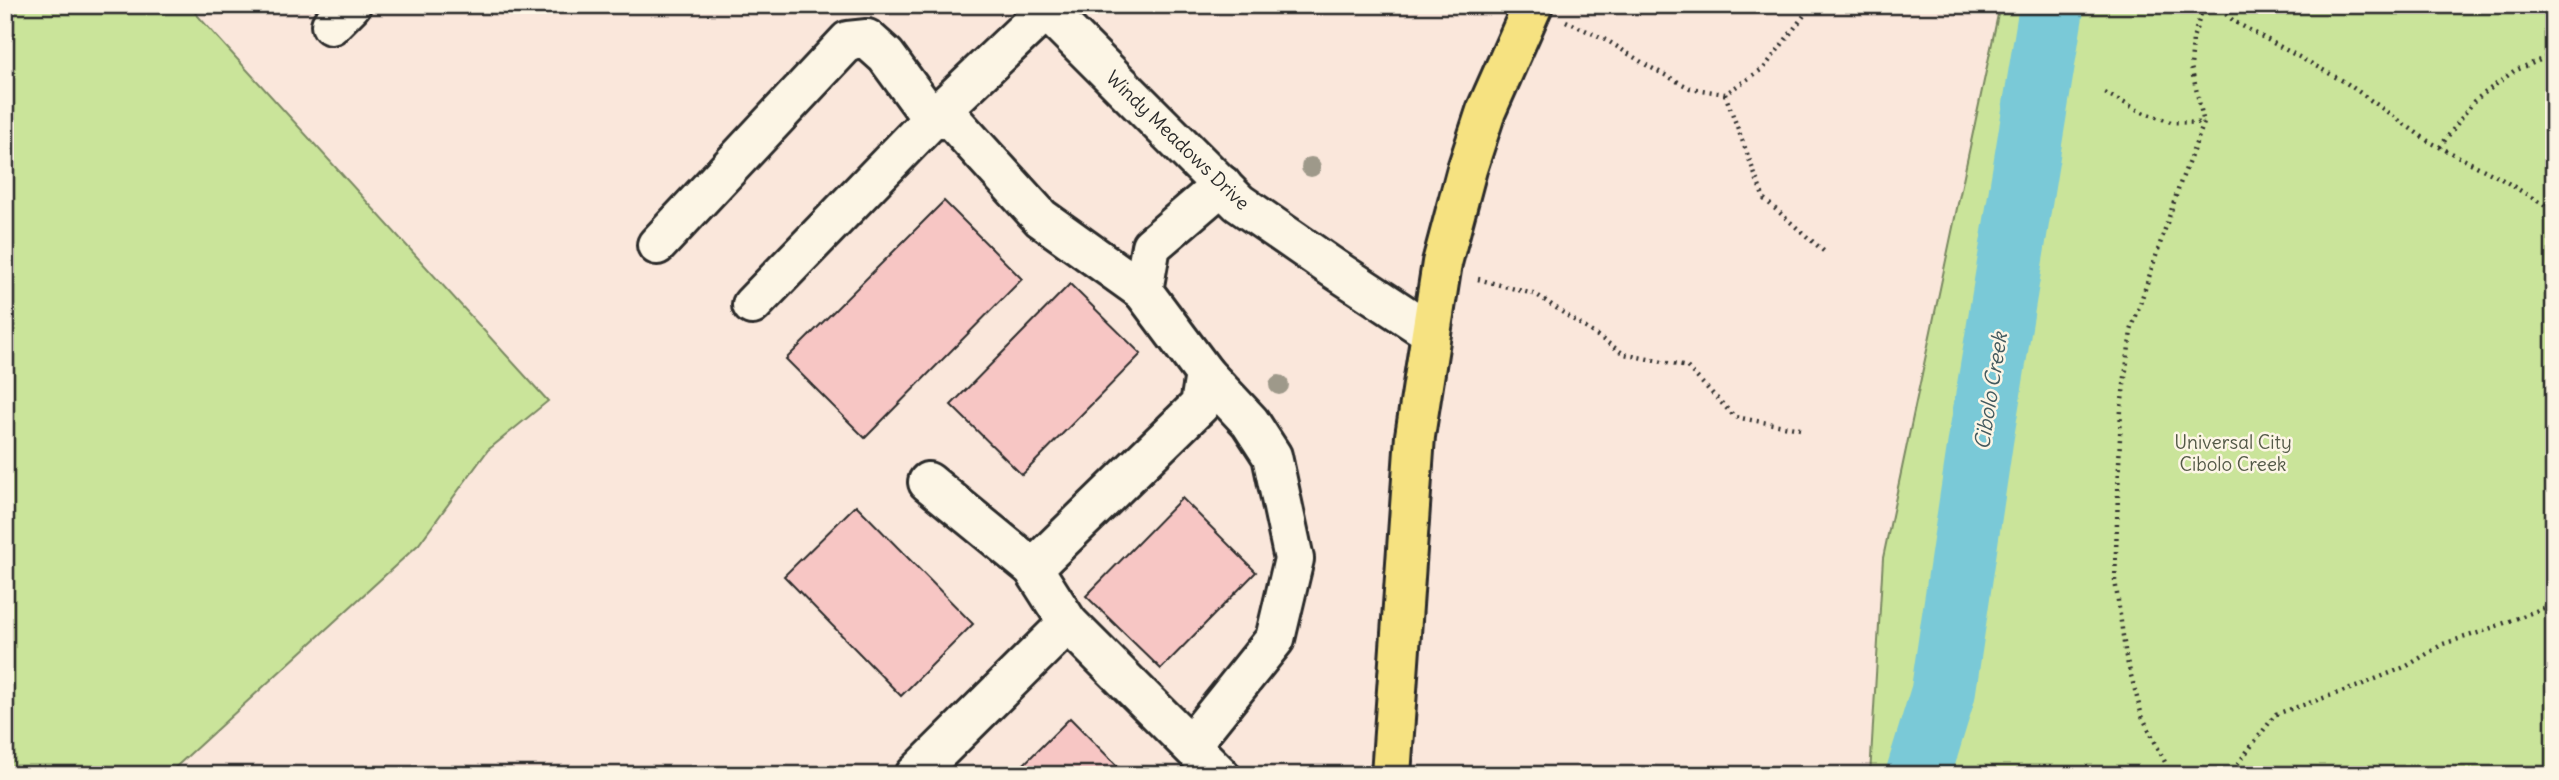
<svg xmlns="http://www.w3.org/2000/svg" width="2559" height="780" font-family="Delius,sans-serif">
<rect width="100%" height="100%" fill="#fae7db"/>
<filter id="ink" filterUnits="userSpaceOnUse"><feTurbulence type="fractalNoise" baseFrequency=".0143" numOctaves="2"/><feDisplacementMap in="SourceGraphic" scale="14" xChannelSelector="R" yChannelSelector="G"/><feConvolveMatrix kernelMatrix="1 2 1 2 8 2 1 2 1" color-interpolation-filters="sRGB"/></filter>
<g filter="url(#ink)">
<g fill="#cae49a" stroke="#7a8862" stroke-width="2">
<polygon points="5,5 188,5 548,401 488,450 419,544 167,775 5,775"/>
<polygon points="2000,5 2554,5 2554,775 1870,775 1883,558"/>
</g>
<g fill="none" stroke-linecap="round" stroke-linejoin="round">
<polyline stroke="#7ac9d7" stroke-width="65" points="1918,775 1943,693 1981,438 2052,5"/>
</g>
<g fill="#f7c6c4" stroke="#2b2b2b" stroke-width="2">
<polygon points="944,201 1022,279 865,438 786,359"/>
<polygon points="1070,284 1141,354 1022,475 951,405"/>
<polygon points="1182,498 1256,572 1161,669 1086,596"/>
<polygon points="856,505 973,624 901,696 784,576"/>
<polygon points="1070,718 1126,775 1013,775"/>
</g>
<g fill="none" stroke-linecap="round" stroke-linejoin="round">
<defs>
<g id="minor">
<polyline points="1041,5 1239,203 1333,268 1430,332"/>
<polyline points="331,25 351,5"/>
<polyline points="657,245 848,41 867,39 886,56 932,119 1046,10"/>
<polyline points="752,305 932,119 951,119 1041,218 1143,291"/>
<polyline points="928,482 1033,568 1068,623 1220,775"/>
<polyline points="1033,568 1200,405 1205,374"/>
<polyline points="1191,744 1275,639 1294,559 1272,456 1250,422 1205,374 1143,291 1151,246 1222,185"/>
<polyline points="915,775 1068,623"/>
</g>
<polyline id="major" points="1391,775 1415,436 1442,263 1467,169 1486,111 1533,5"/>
</defs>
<use href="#minor" stroke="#2b2b2b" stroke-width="44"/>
<use href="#major" stroke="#2b2b2b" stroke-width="44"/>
<g stroke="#2b2b2b" stroke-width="4.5" stroke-dasharray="2 5" stroke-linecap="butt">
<polyline points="2215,5 2235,22 2345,82 2428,141 2498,177 2554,211"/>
<polyline points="1566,21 1608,41 1648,66 1690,88 1725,94 1764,68 1812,5"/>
<polyline points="2105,93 2142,112 2171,122 2204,123"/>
<polyline points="1725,94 1764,199 1827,254"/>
<polyline points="2440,147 2474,101 2514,71 2554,54"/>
<polyline points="1478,279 1537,295 1624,354 1687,367 1735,417 1800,429"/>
<polyline points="2169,775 2166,764 2142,716 2126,657 2115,580 2121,408 2131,331 2181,181 2204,123 2191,67 2193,38 2204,5"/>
<polyline points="2229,775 2276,714 2356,687 2407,666 2443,644 2481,632 2554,604"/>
</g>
<use href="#minor" stroke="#fcf5e5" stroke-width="38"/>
<use href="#major" stroke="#f6e281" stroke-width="38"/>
</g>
<g fill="#9e998a">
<circle cx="1311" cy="167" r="10"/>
<circle cx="1279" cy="385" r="10"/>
</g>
</g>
<g text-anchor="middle" stroke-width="5" stroke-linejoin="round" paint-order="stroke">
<g font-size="19" fill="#2b2b2b" stroke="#fcf5e5">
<text transform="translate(1178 140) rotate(44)" y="7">Windy Meadows Drive</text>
</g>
<g font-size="19" fill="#535947" stroke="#fcf5e5">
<text x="2233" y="449">Universal City<tspan x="2233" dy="22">Cibolo Creek</tspan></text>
</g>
<g font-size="21" font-style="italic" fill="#435a5f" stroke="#fcf5e5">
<text transform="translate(1991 391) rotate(-81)" y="7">Cibolo Creek</text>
</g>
</g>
<rect width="2559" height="780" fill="none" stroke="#fcf5e5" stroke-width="28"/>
<rect x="14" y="14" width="2531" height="752" fill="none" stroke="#2b2b2b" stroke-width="2.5" filter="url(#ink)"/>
</svg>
